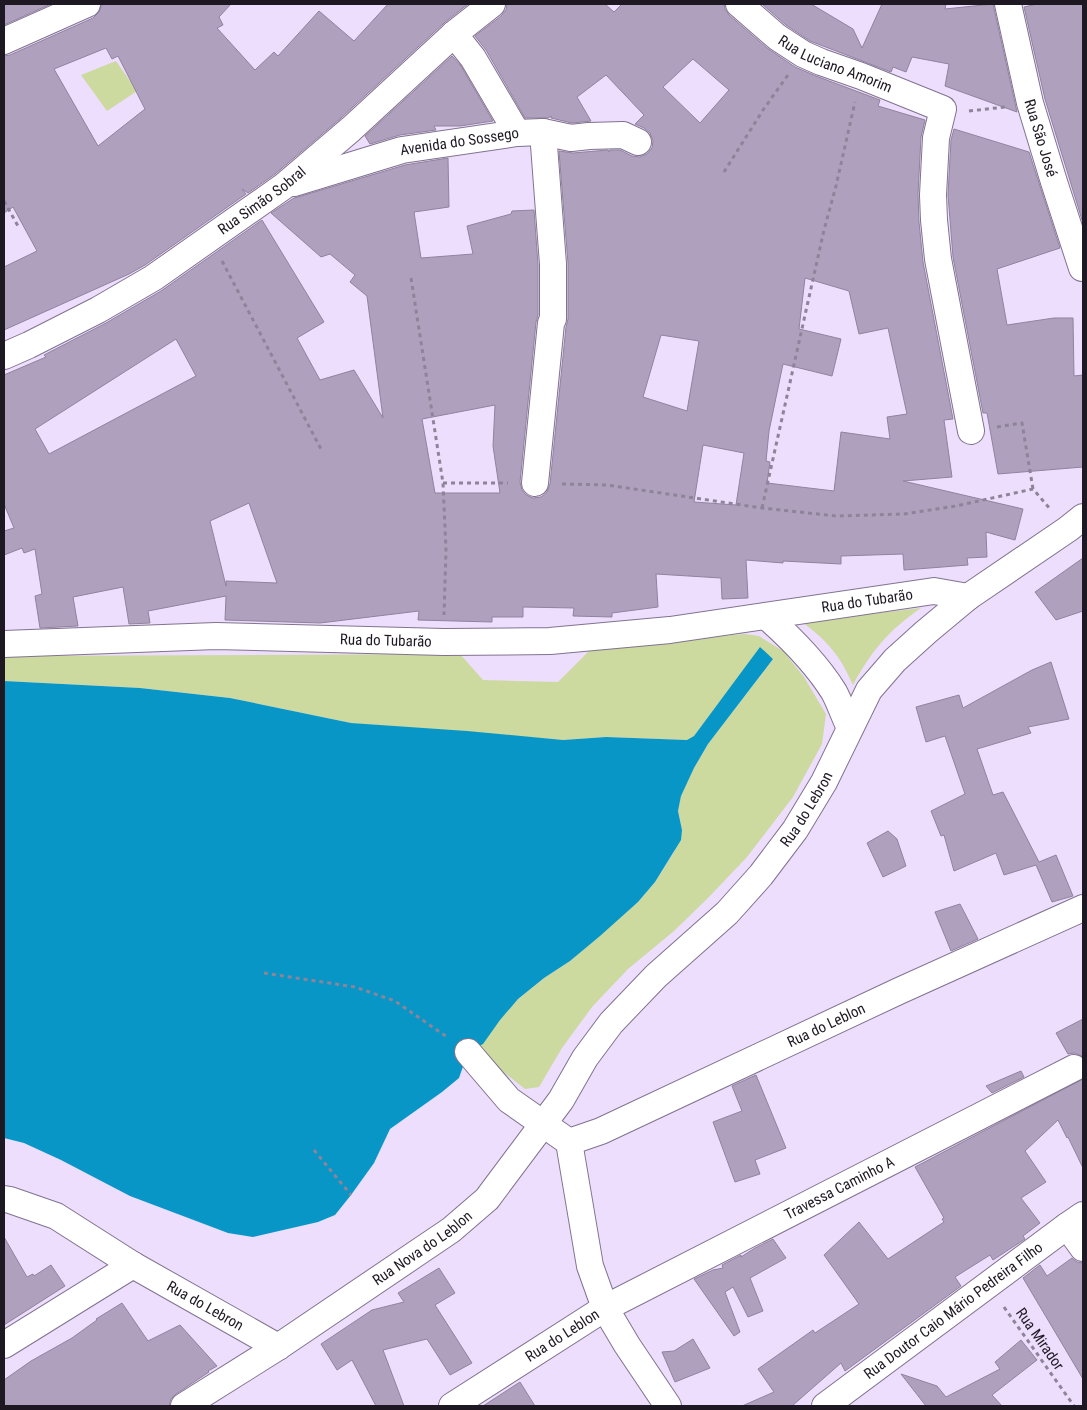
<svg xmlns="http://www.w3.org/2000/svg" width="1087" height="1410" font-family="'Roboto Condensed',sans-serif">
<rect width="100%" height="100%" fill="#ecdefc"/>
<g fill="#ccda9f">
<polygon points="116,61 137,91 107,111 81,75"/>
<path d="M 921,608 C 889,630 872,650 853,685 C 840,656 828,641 802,622 Z"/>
<polygon points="745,634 759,636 783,651 804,677 826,714 822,744 793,797 747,857 708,898 674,931 628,969 592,1007 562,1048 539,1087 525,1089 487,1059 468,1052 518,999 544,978 570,961 638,902 655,882 674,852 682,830 678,811 681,795 694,768 708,744 773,659 760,648 694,736 688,740 606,737 563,740 351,723 230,698 140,688 4,681 4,656 460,654 483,680 558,682 590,650 693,638"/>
</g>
<polygon fill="#0896c7" points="760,647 773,659 708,744 694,768 681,796 678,811 682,830 681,840 655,882 638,902 600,936 570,961 544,978 518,999 500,1020 483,1044 468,1052 459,1078 442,1092 390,1129 374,1163 351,1195 335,1215 318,1222 253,1237 228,1233 130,1196 61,1160 24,1143 4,1138 4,681 140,688 230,698 351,723 467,731 563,740 606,737 687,740 694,736"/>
<g fill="#afa1be" stroke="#91839f" fill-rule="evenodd">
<polygon points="4,4 51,4 4,25"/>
<path d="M 102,4 L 231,4 L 219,17 L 223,25 L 217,28 L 255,70 L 274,52 L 278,56 L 319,11 L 354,41 L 388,4 L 468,4 L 444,23 L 341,118 L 275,174 L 248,193 L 242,189 L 246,194 L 145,265 L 129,274 L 4,330 L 4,267 L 37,251 L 13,207 L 4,213 L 4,56 L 10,55 L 93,18 L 99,12 ZM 106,48 L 112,59 L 118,56 L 145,109 L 98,146 L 54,69 Z"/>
<path d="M 507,4 L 605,4 L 614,12 L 622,4 L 724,4 L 725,9 L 729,15 L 767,48 L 795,67 L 816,76 L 880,100 L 878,106 L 925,120 L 921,137 L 918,194 L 919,222 L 923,262 L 953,419 L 944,420 L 952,477 L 903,481 L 1023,509 L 1015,540 L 993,534 L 992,533 L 993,534 L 986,532 L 987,557 L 967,558 L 968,565 L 904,570 L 903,554 L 841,556 L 841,564 L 783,561 L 783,563 L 746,560 L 748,598 L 722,599 L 721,578 L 656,574 L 658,607 L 612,613 L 612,617 L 573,616 L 574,608 L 523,607 L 523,617 L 492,617 L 492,622 L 418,620 L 419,611 L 320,623 L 225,620 L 226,596 L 148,611 L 150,623 L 129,624 L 123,587 L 73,597 L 78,626 L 40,628 L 35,596 L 42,594 L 35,549 L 24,553 L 22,548 L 4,555 L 4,531 L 14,528 L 4,504 L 4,375 L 46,357 L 44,355 L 106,323 L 161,291 L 262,220 L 324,322 L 297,338 L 320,380 L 354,370 L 383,418 L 367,296 L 350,282 L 355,275 L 330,254 L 321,257 L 271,213 L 294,198 L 298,197 L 405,165 L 448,158 L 449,207 L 414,212 L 421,258 L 473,254 L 467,226 L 511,214 L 512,211 L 534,210 L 538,265 L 538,315 L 536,322 L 520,482 L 522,490 L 526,495 L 533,498 L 541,497 L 547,492 L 550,484 L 566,327 L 568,319 L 568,263 L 559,151 L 573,153 L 608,150 L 609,152 L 610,150 L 620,150 L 632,156 L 640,157 L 647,154 L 652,148 L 653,141 L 650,133 L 644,128 L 635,124 L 644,115 L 606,75 L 577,97 L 591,121 L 572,123 L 551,118 L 551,116 L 548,118 L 525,118 L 486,50 L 475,36 L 501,16 L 506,10 ZM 693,59 L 729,90 L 700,123 L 663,87 ZM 805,278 L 849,291 L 859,334 L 888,328 L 907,414 L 887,417 L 890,439 L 841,432 L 834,491 L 767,483 L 770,462 L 766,461 L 769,431 L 783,364 L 832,376 L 841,339 L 799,329 ZM 661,335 L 699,341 L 687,411 L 643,397 ZM 176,339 L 196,376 L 49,454 L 35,429 ZM 495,405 L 493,446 L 500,493 L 435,493 L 422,419 ZM 703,445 L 744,453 L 736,505 L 694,502 ZM 249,503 L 277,583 L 226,581 L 226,586 L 210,521 Z"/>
<polygon points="762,4 811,4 853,29 862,48 882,4 946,4 945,9 993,4 1017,112 945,86 949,64 912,57 906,72 893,67 891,72 810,41 786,25"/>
<polygon points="1037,4 1083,4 1083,223 1045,99 1024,7"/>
<polygon points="452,56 461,66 493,121 460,126 434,126 436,130 400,135 370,144 365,136"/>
<polygon points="954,129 1029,152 1060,248 997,269 1007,325 1054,318 1073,318 1074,376 1083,375 1083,467 998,474 987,413 983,413 953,257 948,195 951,140"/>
<polygon points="1083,558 1083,611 1056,620 1035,592"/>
<polygon points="1051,662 1069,719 1028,727 1031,733 977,749 993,795 1003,792 1039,862 1056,855 1073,896 1052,902 1036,865 1004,875 996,853 954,871 944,835 941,836 931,811 965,794 945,736 926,742 916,707 959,695 963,708 1032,670"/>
<polygon points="888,831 897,839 906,866 883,877 867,843"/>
<polygon points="960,904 978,939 951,951 935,912"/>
<polygon points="1083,1019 1083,1057 1075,1053 1068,1054 1056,1033"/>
<polygon points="1021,1071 1024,1077 992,1093 986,1086"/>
<polygon points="756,1075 786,1148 755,1160 760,1174 735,1182 713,1122 742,1111 732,1086"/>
<polygon points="1083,1079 1083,1168 1068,1137 1067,1138 1058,1120 1025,1151 1046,1182 1021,1198 1040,1223 1023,1236 1025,1239 993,1260 990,1255 955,1277 961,1286 845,1371 841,1363 792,1406 742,1406 774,1392 758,1369 813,1330 815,1333 859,1304 824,1255 859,1222 888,1259 944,1222 942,1219 944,1218 915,1167"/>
<polygon points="4,1237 27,1277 33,1274 34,1276 51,1265 65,1286 4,1325"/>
<polygon points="773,1239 786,1258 750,1278 763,1311 748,1317 733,1287 725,1292 740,1332 734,1336 694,1279 713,1270 723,1268 722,1265 741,1255 741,1257 755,1248"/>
<polygon points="1072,1258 1077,1262 1083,1263 1083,1379 1023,1278 1040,1265 1047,1276"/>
<polygon points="439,1268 455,1293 435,1305 472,1363 450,1375 427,1339 383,1350 404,1406 376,1406 352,1360 337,1370 321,1344 372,1310 404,1302 398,1293"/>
<polygon points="122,1303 148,1341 180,1325 217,1366 208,1371 209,1372 176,1394 171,1399 169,1406 4,1406 4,1380 31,1361 72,1338 97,1320 96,1319"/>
<polygon points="693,1339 710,1368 675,1382 662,1352 674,1351"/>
<polygon points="1021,1340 1037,1360 992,1395 1002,1406 926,1406 901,1374 937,1386 946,1397 1000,1369 995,1362"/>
<polygon points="520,1382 535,1406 483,1406"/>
</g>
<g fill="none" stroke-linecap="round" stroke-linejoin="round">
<defs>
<g id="minor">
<path id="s1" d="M 739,4 L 777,37 L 803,54 L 821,62 L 861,76 L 943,109 L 936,138 L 933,195 L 934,220 L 938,259 L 971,431"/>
<path id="s2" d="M 1008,4 L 1030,103 L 1054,182 L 1082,268"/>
<polyline points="454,34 473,58 517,133"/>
<polyline points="4,41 87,4"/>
<path id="s3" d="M 294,183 L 402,150 L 517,133 L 543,132 L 571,138 L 589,136 L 623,135 L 638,142"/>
<path id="s4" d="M 4,356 L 29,345 L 98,310 L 153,278 L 284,186 L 351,129 L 454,34 L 492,4"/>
<polyline points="535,483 551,323 553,319 553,264 543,132"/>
<path d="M 766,616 C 792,639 816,663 834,692 C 840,703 844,716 850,728"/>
<path id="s5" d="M 4,644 L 216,636 L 444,642 L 550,641 L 670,630 L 934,591 L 968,597"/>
<path id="s6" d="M 468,1052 L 509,1100 L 569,1142 L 601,1131 L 899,991 L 1083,908"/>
<polyline points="569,1142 590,1266 605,1308 627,1345 668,1406"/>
<path id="s7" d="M 4,1199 L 10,1200 L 56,1216 L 133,1265 L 278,1347"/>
<polyline points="1067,1226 1083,1248"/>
<polyline points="4,1345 133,1265"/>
<path id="s8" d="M 184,1406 L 278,1347 L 414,1255 L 451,1230 L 487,1199 L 561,1100 L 585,1058 L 611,1023 L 656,976 L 727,913 L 761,875 L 795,830 L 824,782 L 869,690 L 895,660 L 926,632 L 968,597 L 1068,529 L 1083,517"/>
<path id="s9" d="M 452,1406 L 605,1308 L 1074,1068"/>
<path id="s10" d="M 825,1406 L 1067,1226 L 1083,1215"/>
</g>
</defs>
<use href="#minor" stroke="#81738f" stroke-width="28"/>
<g stroke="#8e8499" stroke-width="3" stroke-dasharray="4 4" stroke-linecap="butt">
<polyline points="969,111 1005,107"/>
<polyline points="724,172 763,110 788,75"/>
<polyline points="4,201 18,226"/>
<polyline points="222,261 322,451"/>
<polyline points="411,278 443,483 446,550 444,615"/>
<polyline points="997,427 1022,423 1033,489"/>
<polyline points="443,483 508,483"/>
<polyline points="562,484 607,485 762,508 836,516 904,514 956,506 1033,489 1051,510"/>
<polyline points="762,508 824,230 836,186 855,102"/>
<polyline points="264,973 355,987 395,1001 447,1037"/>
<polyline points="314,1150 351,1195"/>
<polyline points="1004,1307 1074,1406"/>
</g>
<use href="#minor" stroke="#fff" stroke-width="26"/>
</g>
<g text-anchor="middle" stroke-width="4" stroke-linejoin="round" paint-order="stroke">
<g font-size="15" fill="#1e1823" stroke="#ecdefc">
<text dy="5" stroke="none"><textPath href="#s1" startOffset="115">Rua Luciano Amorim</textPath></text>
<text dy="5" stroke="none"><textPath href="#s2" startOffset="138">Rua São José</textPath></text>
<text dy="5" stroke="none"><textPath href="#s3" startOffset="171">Avenida do Sossego</textPath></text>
<text dy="5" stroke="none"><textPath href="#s4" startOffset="302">Rua Simão Sobral</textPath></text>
<text dy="5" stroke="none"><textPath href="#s5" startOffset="866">Rua do Tubarão</textPath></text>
<text dy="5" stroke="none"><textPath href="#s5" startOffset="382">Rua do Tubarão</textPath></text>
<text dy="5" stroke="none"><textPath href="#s8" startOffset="874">Rua do Lebron</textPath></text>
<text dy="5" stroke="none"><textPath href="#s6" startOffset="419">Rua do Leblon</textPath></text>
<text dy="5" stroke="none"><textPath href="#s9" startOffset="445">Travessa Caminho A</textPath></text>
<text dy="5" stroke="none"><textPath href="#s8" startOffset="286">Rua Nova do Leblon</textPath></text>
<text dy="5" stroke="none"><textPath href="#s7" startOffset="229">Rua do Lebron</textPath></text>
<text dy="5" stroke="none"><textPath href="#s10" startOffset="160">Rua Doutor Caio Mário Pedreira Filho</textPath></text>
<text dy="5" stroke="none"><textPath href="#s9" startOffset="131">Rua do Leblon</textPath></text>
<text transform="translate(1040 1339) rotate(55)" y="5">Rua Mirador</text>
</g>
</g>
<rect width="1087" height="1410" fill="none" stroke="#1e1823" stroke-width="10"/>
</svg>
